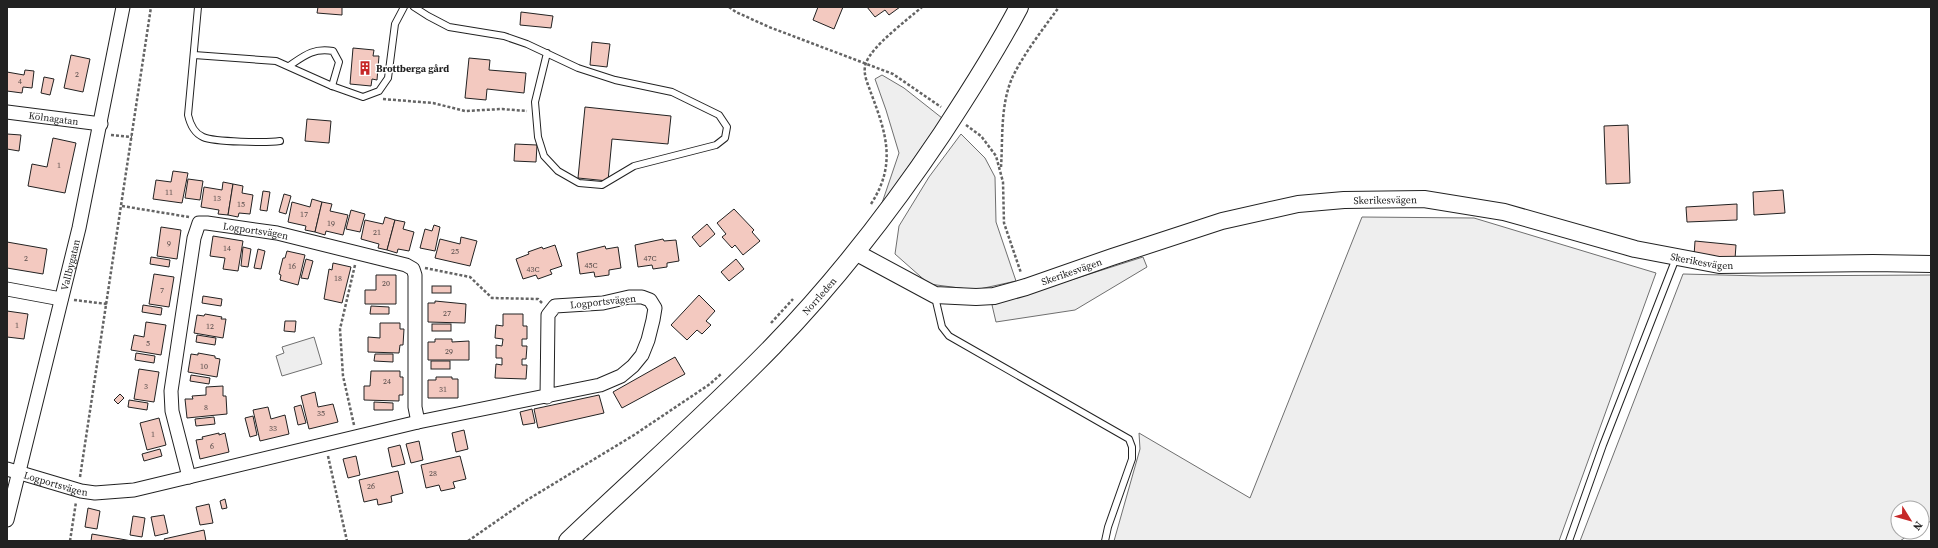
<svg xmlns="http://www.w3.org/2000/svg" width="1938" height="548" font-family="'Source Serif 4',serif">
<rect width="100%" height="100%" fill="#fff"/>
<g fill="#eee" stroke="#6f6f6f">
<polygon points="882,75 904,88 942,118 881,206 899,153 886,110 875,79"/>
<polygon points="961,134 985,158 995,177 996,222 1016,281 975,290 929,284 895,254 899,226 929,177"/>
<polygon points="1362,217 1474,218 1656,273 1559,541 1114,541 1140,449 1139,433 1250,498"/>
<polygon points="1143,257 1147,267 1075,310 996,322 992,305"/>
<polygon points="1683,274 1762,276 1931,275 1931,521 1922,526 1922,508 1898,508 1898,532 1913,532 1900,541 1580,541"/>
<polygon points="314,337 322,364 282,376 276,356 284,353 282,347"/>
</g>
<g fill="#f3c9c0" stroke="#222">
<polygon points="318,7 342,7 342,15 317,13"/>
<polygon points="818,7 843,7 834,29 813,20"/>
<polygon points="867,7 900,7 889,15 885,10 875,17"/>
<polygon points="521,12 553,16 551,28 520,25"/>
<polygon points="592,42 610,44 607,67 590,65"/>
<polygon points="353,48 374,50 373,56 379,56 377,80 372,79 371,86 350,84"/>
<polygon points="71,55 90,59 83,92 64,88"/>
<polygon points="469,58 490,60 489,70 526,73 524,93 487,89 486,100 465,98"/>
<polygon points="25,70 34,71 32,88 23,87 22,93 7,91 7,72 24,75"/>
<polygon points="44,77 54,79 50,95 41,93"/>
<polygon points="585,107 671,116 668,144 612,139 608,181 578,178"/>
<polygon points="307,119 331,121 329,143 305,141"/>
<polygon points="1628,125 1630,183 1606,184 1604,126"/>
<polygon points="7,134 21,135 19,151 7,149"/>
<polygon points="53,138 76,143 65,193 28,186 32,164 47,167"/>
<polygon points="515,144 537,145 536,162 514,161"/>
<polygon points="173,171 188,173 182,203 153,199 156,180 171,182"/>
<polygon points="188,179 203,181 200,200 185,198"/>
<polygon points="223,182 233,184 228,215 218,214 219,210 201,207 204,187 222,190"/>
<polygon points="233,184 243,186 242,193 253,195 250,214 239,213 238,217 228,215"/>
<polygon points="1783,190 1785,213 1754,215 1753,192"/>
<polygon points="263,191 270,192 267,211 260,210"/>
<polygon points="284,194 291,196 286,214 279,212"/>
<polygon points="312,199 322,202 315,232 305,230 306,226 288,222 292,202 310,207"/>
<polygon points="322,202 332,204 330,211 348,215 343,235 326,231 325,235 315,232"/>
<polygon points="1737,204 1737,220 1687,222 1686,207"/>
<polygon points="734,209 754,230 752,232 760,241 743,255 735,245 732,248 722,237 726,234 717,223"/>
<polygon points="351,210 365,214 360,232 346,229"/>
<polygon points="385,217 395,220 387,250 378,248 379,244 361,239 365,220 383,224"/>
<polygon points="395,220 405,222 403,229 414,232 409,251 398,249 397,253 387,250"/>
<polygon points="707,224 715,234 700,247 692,237"/>
<polygon points="434,225 440,227 435,251 420,248 425,229 432,231"/>
<polygon points="161,227 181,230 177,259 157,256"/>
<polygon points="213,236 243,241 238,271 223,269 225,258 210,256"/>
<polygon points="461,237 477,241 470,266 435,258 440,239 460,244"/>
<polygon points="663,239 664,241 676,240 679,261 667,263 667,267 653,269 652,265 638,267 635,245"/>
<polygon points="1695,241 1736,245 1735,259 1694,256"/>
<polygon points="7,242 47,249 43,274 7,268"/>
<polygon points="555,245 562,266 550,270 552,274 538,279 536,275 523,279 516,259 529,254 528,252 542,247 543,249"/>
<polygon points="605,246 606,249 618,247 621,268 609,270 609,275 595,277 594,272 580,274 577,253"/>
<polygon points="243,247 251,249 248,267 241,266"/>
<polygon points="258,249 265,251 261,269 254,268"/>
<polygon points="287,251 305,255 298,285 280,280 281,275 279,274 283,258 285,258"/>
<polygon points="151,257 170,260 169,267 150,264"/>
<polygon points="306,259 313,261 308,279 301,278"/>
<polygon points="736,259 744,269 729,281 721,272"/>
<polygon points="333,263 351,267 342,303 324,299 329,269 332,270"/>
<polygon points="154,274 174,277 169,307 149,304"/>
<polygon points="376,275 396,275 396,304 365,304 365,290 376,290"/>
<rect x="432" y="286" width="19" height="7"/>
<polygon points="699,295 715,311 706,321 711,325 702,334 697,330 687,340 671,325"/>
<polygon points="203,296 222,299 221,306 202,303"/>
<polygon points="435,301 466,304 465,323 428,322 428,303 435,303"/>
<polygon points="143,305 162,308 161,315 142,312"/>
<polygon points="371,306 389,307 389,314 370,314"/>
<polygon points="7,311 28,314 24,339 7,337"/>
<polygon points="205,314 222,317 221,319 226,319 223,338 194,333 197,315 204,316"/>
<polygon points="503,314 523,314 523,326 527,326 527,339 522,339 522,346 527,346 526,359 522,359 522,365 527,365 526,379 495,378 496,364 502,365 502,358 496,358 496,345 502,346 503,339 495,338 496,325 503,326"/>
<polygon points="285,321 296,321 295,332 284,331"/>
<polygon points="146,322 166,325 161,355 131,350 134,335 144,337"/>
<polygon points="380,323 400,323 400,329 404,329 403,345 400,345 399,353 368,352 368,337 380,338"/>
<rect x="432" y="324" width="19" height="7"/>
<polygon points="197,335 216,338 215,345 196,342"/>
<polygon points="435,339 452,339 452,342 469,341 469,360 428,360 428,342 435,342"/>
<polygon points="136,353 155,356 154,363 135,360"/>
<polygon points="198,353 215,356 215,358 220,359 217,377 188,372 191,354 198,355"/>
<polygon points="375,354 393,354 393,362 374,361"/>
<polygon points="675,357 685,374 622,408 613,392"/>
<rect x="431" y="361" width="19" height="8"/>
<polygon points="139,369 159,372 154,402 134,399"/>
<polygon points="371,371 400,371 400,377 403,377 403,395 399,395 399,401 364,400 364,386 370,386"/>
<polygon points="191,375 210,378 209,384 190,381"/>
<polygon points="436,377 452,377 452,379 458,379 458,398 428,398 428,380 436,380"/>
<polygon points="223,386 223,396 226,396 227,414 187,418 185,399 193,399 192,396 206,395 206,387"/>
<polygon points="315,392 318,407 333,404 338,422 309,429 301,396"/>
<polygon points="120,394 124,398 118,404 114,400"/>
<polygon points="599,395 604,413 538,428 534,409"/>
<polygon points="129,400 148,403 147,410 128,407"/>
<polygon points="374,402 393,403 393,410 374,410"/>
<polygon points="301,405 306,423 298,425 294,407"/>
<polygon points="268,407 271,419 285,415 289,434 260,441 253,410"/>
<polygon points="532,409 535,423 523,425 520,412"/>
<polygon points="253,416 257,435 250,437 245,418"/>
<polygon points="214,417 215,424 196,426 195,419"/>
<polygon points="159,418 166,445 147,450 140,423"/>
<polygon points="464,430 468,449 456,452 452,433"/>
<polygon points="219,433 219,435 225,433 229,452 200,459 196,440 203,439 202,437"/>
<polygon points="419,441 423,460 411,463 406,444"/>
<polygon points="400,445 405,464 392,467 388,448"/>
<polygon points="160,449 162,456 144,461 142,454"/>
<polygon points="356,456 360,475 348,478 343,459"/>
<polygon points="460,456 466,479 453,482 455,488 441,491 439,485 426,488 421,465"/>
<polygon points="398,471 403,493 391,496 392,502 378,505 377,499 364,502 359,480"/>
<polygon points="225,499 227,508 222,509 220,501"/>
<polygon points="209,504 213,523 200,525 196,507"/>
<polygon points="88,508 100,511 97,529 85,527"/>
<polygon points="164,515 168,533 155,536 151,517"/>
<polygon points="133,516 145,518 142,537 130,535"/>
<polygon points="204,530 206,541 165,541 164,539"/>
<polygon points="92,534 132,541 91,541"/>
</g>
<g fill="none" stroke-linecap="round" stroke-linejoin="round">
<defs>
<g id="service">
<path d="M 198,7 L 188,115 C 190,124 194,133 203,137 C 214,142 267,143 280,141"/>
<polyline points="414,7 428,16 449,27 504,36 527,44 578,68 615,80 672,92 719,115 727,127 725,138 716,145 634,166 602,185 579,183 558,171 544,156 538,137 535,102 547,53"/>
<path d="M 194,55 L 276,61 L 332,86 L 339,62 L 333,51 C 313,48 305,55 289,66"/>
<polyline points="332,86 363,97 379,91 388,78 395,24 404,7"/>
<polyline points="935,297 942,327 949,336 1129,439 1132,447 1132,459 1108,527 1105,541"/>
<polyline points="1569,541 1603,445 1676,258"/>
</g>
<g id="minor">
<path id="s1" d="M 7,112 L 101,124"/>
<polyline points="7,289 61,299"/>
<path id="s2" d="M 7,469 L 81,491 L 95,493 L 134,490 L 418,422 L 600,385 L 621,376 L 633,366 L 642,355 L 648,340 L 653,320 L 655,308 L 650,300 L 642,297 L 629,297 L 603,303 L 555,306 L 548,315 L 547,397"/>
<path id="s3" d="M 189,477 L 172,411 L 171,391 L 194,238 L 199,223 L 207,223 L 277,233 L 406,265 L 413,269 L 415,275 L 415,407 L 418,422"/>
<path id="s4" d="M 7,520 L 79,228 L 123,7"/>
</g>
<g id="tertiary">
<path id="s5" d="M 857,253 L 935,295 L 976,297 L 994,296 L 1026,287 L 1112,257 L 1222,221 L 1298,204 L 1344,200 L 1424,199 L 1504,212 L 1635,249 L 1719,265 L 1873,263 L 1931,264"/>
</g>
<g id="secondary">
<path id="s6" d="M 568,541 C 636,476 707,414 773,346 C 837,280 891,210 942,134 C 969,93 996,51 1019,7"/>
</g>
</defs>
<use href="#service" stroke="#222" stroke-width="8"/>
<use href="#minor" stroke="#222" stroke-width="15"/>
<use href="#tertiary" stroke="#222" stroke-width="18"/>
<use href="#secondary" stroke="#222" stroke-width="20"/>
<g stroke="#646464" stroke-width="2.5" stroke-dasharray="3 2" stroke-linecap="butt">
<polyline points="729,7 736,12 769,27 893,74 941,107"/>
<polyline points="383,99 433,103 465,111 502,109 527,111"/>
<polyline points="966,125 981,136 996,156 1003,182 1004,223 1021,273"/>
<polyline points="111,135 132,137"/>
<path d="M 1001,167 C 1003,138 1000,104 1013,76 C 1025,52 1043,29 1059,7"/>
<path d="M 871,204 C 897,164 886,133 871,93 C 868,84 862,73 866,63 C 872,46 907,20 922,7"/>
<polyline points="122,206 189,217"/>
<polyline points="425,268 470,277 492,298 538,299 542,303"/>
<polyline points="74,300 107,304"/>
<polyline points="771,323 793,299"/>
<polyline points="354,425 343,376 340,329 355,265"/>
<polyline points="328,456 347,541"/>
<polyline points="80,477 151,7"/>
<polyline points="70,541 76,502"/>
<polyline points="468,541 527,500 634,435 710,384 721,374"/>
</g>
<use href="#service" stroke="#fff" stroke-width="6"/>
<use href="#minor" stroke="#fff" stroke-width="13"/>
<use href="#tertiary" stroke="#fff" stroke-width="16"/>
<use href="#secondary" stroke="#fff" stroke-width="18"/>
</g>
<defs>
<symbol id="building-bare" viewBox="-9 -9 18 18"><path d="M-4-6H4V6H1V3H-1V6H-4ZM-2.5-4.3h1.7v1.8h-1.7ZM.8-4.3h1.7v1.8H.8ZM-2.5-1h1.7V.8h-1.7ZM.8-1h1.7V.8H.8Z" fill="#c62828" stroke="#fff" stroke-width="2.5" paint-order="stroke"/></symbol>
</defs>
<g fill-rule="evenodd">
<use href="#building-bare" x="355" y="58" width="20" height="20"/>
</g>
<g text-anchor="middle" stroke-width="3" stroke-linejoin="round" paint-order="stroke">
<g font-size="8" fill="#564c4a">
<text x="77" y="77">2</text>
<text x="20" y="84">4</text>
<text x="59" y="168">1</text>
<text x="169" y="195">11</text>
<text x="217" y="201">13</text>
<text x="241" y="207">15</text>
<text x="304" y="217">17</text>
<text x="331" y="226">19</text>
<text x="377" y="235">21</text>
<text x="169" y="246">9</text>
<text x="227" y="251">14</text>
<text x="455" y="254">25</text>
<text x="26" y="261">2</text>
<text x="650" y="261">47C</text>
<text x="591" y="268">45C</text>
<text x="292" y="269">16</text>
<text x="533" y="272">43C</text>
<text x="338" y="281">18</text>
<text x="386" y="286">20</text>
<text x="162" y="293">7</text>
<text x="447" y="316">27</text>
<text x="17" y="328">1</text>
<text x="210" y="329">12</text>
<text x="148" y="346">5</text>
<text x="449" y="354">29</text>
<text x="204" y="369">10</text>
<text x="387" y="384">24</text>
<text x="146" y="389">3</text>
<text x="443" y="392">31</text>
<text x="206" y="410">8</text>
<text x="321" y="416">35</text>
<text x="273" y="431">33</text>
<text x="153" y="437">1</text>
<text x="212" y="449">6</text>
<text x="433" y="476">28</text>
<text x="371" y="489">26</text>
</g>
<g font-size="10" font-weight="bold" fill="#222" stroke="#fff" text-anchor="start">
<text x="376" y="72">Brottberga gård</text>
</g>
<g font-size="10" fill="#222" stroke="#fff">
<text dy="4" stroke="none"><textPath href="#s1" startOffset="47">Kölnagatan</textPath></text>
<text dy="4" stroke="none"><textPath href="#s5" startOffset="553">Skerikesvägen</textPath></text>
<text dy="4" stroke="none"><textPath href="#s3" startOffset="316">Logportsvägen</textPath></text>
<text dy="4" stroke="none"><textPath href="#s5" startOffset="877">Skerikesvägen</textPath></text>
<text dy="4" stroke="none"><textPath href="#s4" startOffset="263">Vallbygatan</textPath></text>
<text dy="4" stroke="none"><textPath href="#s5" startOffset="229">Skerikesvägen</textPath></text>
<text dy="4" stroke="none"><textPath href="#s6" startOffset="351">Norrleden</textPath></text>
<text transform="translate(603 301) rotate(-6)" y="4">Logportsvägen</text>
<text dy="4" stroke="none"><textPath href="#s2" startOffset="51">Logportsvägen</textPath></text>
</g>
</g>
<rect width="1938" height="548" fill="none" stroke="#222222" stroke-width="16"/>
<g transform="translate(1910 520) rotate(127)"><circle r="19" fill="#ffffff" stroke="#a7a7a7"/>
<path d="M0-3L7 15L0 10L-7 15Z" fill="#c62828"/>
<text y="-6" font-size="11" font-weight="bold" text-anchor="middle" fill="#222222">N</text>
</g>
</svg>
